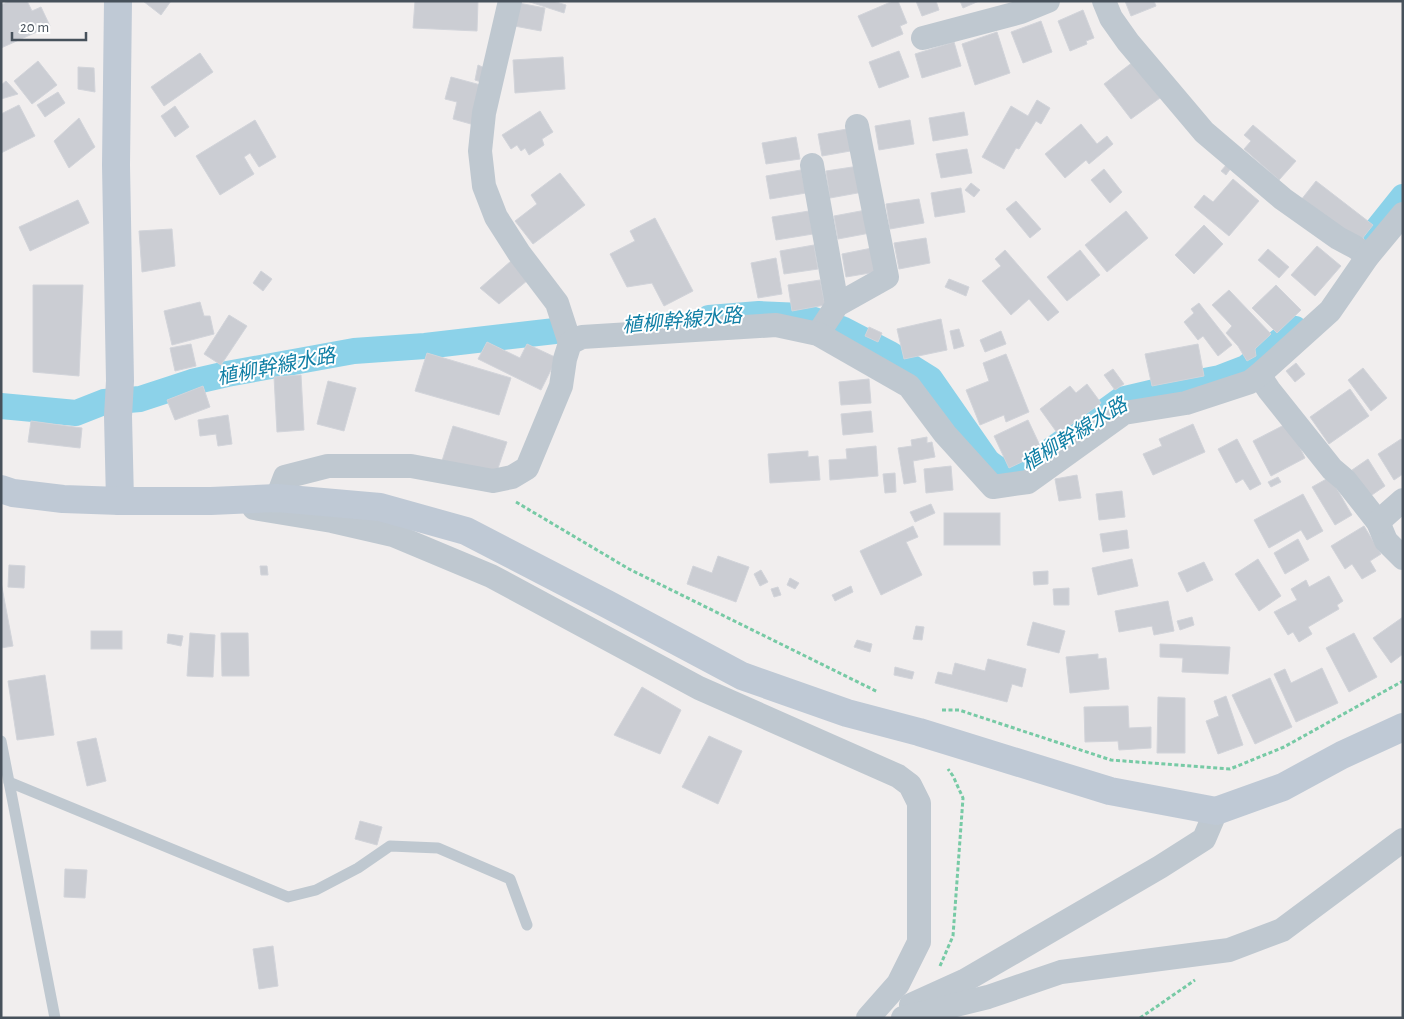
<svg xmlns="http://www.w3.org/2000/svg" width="1404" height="1019" font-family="'Alegreya Sans','Noto Sans JP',sans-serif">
<rect width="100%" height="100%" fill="#f1eeee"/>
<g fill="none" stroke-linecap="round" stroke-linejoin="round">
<g stroke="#8cd2e9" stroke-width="26">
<polyline points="1375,232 1403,197"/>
<path d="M 709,318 L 759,314 L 802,316 L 842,329 L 890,354 L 930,379 L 987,461 C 1001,473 1009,475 1027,468 L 1121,400 L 1189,384 L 1220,378 L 1246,368 L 1295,329"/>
<polyline points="1,406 76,413 104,402 140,399 192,382 227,374 354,351 425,346 555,331"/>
</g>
</g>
<g fill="#cbcdd3" stroke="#d2d4da">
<polygon points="9,1 27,1 32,11 41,7 50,26 1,48 1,5"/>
<polygon points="143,1 171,1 161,15"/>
<polygon points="415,1 478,1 477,31 413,28"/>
<polygon points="527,1 553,1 566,5 564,13"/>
<polygon points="893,1 898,1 907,23 900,26 903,34 872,47 858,16"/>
<polygon points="916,1 936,1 939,10 922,16"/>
<polygon points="960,1 979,1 963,8"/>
<polygon points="1125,1 1154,1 1156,6 1131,16"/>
<polygon points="513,2 545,8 541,31 509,25"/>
<polygon points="1083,10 1094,38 1086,41 1087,44 1070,51 1058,21"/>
<polygon points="1041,21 1052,52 1023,63 1011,32"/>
<polygon points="997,32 1010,73 975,85 962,44"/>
<polygon points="954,42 961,66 922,78 915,54"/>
<polygon points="899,51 909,77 879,88 869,62"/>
<polygon points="200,53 213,72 164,106 151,87"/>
<polygon points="563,57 565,89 515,93 513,60"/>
<polygon points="38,61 57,85 32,104 14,81"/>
<polygon points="1133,62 1160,98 1131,119 1104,84"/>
<polygon points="478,65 487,69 484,83 475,80"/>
<polygon points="78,67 94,68 95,92 78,89"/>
<polygon points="451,77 488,87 478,126 453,119 457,102 445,99"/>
<polygon points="6,81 18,94 1,99 1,85"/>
<polygon points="58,92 65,103 45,117 37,105"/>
<polygon points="1037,100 1050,108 1041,124 1036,121 1019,149 1016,148 1004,169 982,157 1011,106 1028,116"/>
<polygon points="19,105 35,136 1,153 1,114"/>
<polygon points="175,106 189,127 175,137 161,116"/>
<polygon points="540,111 553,132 542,139 544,145 529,155 525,148 521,151 517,145 511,149 502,135"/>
<polygon points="964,112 968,135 933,141 929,118"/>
<polygon points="79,118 95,147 69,168 54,141"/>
<polygon points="255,120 276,157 259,167 250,153 244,157 254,174 220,195 196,156"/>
<polygon points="910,120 914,144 879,150 875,126"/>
<polygon points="1081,124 1097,144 1107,136 1113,144 1089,164 1086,160 1065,178 1045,154"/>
<polygon points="1253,125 1296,161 1279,180 1244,149 1251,141 1244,135"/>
<polygon points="853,128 856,150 822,156 818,134"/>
<polygon points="796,137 800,159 766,164 762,143"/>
<polygon points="967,149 972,173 941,178 936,154"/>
<polygon points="1227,164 1231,168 1226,175 1221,171"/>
<polygon points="859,166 863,192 830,198 826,171"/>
<polygon points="1104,169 1122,192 1110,203 1091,180"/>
<polygon points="801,170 806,193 770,199 766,176"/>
<polygon points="560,173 585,205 533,244 515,221 537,204 531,195"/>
<polygon points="1233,179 1259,201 1229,236 1194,207 1204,195 1213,202"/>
<polygon points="1316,181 1373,225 1358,244 1301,200"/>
<polygon points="971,183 980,190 974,197 965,190"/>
<polygon points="961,188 965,212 935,217 931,193"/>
<polygon points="919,199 924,223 890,229 886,204"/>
<polygon points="78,200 89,223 30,251 19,227"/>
<polygon points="1016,201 1041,229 1030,238 1006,209"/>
<polygon points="866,210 870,233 838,239 834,216"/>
<polygon points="809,211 813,234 776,240 772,217"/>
<polygon points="1126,211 1148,238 1107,272 1085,245"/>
<polygon points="655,218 693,291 664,306 652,283 627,287 610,254 635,241 630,231"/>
<polygon points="1204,225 1223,244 1194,274 1175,255"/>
<polygon points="172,229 175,266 142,272 139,231"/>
<polygon points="926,238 930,263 899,269 894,243"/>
<polygon points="814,245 818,269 784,274 780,251"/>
<polygon points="1317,246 1341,266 1315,296 1291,275"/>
<polygon points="872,248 876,272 846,277 842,254"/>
<polygon points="1268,249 1289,267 1279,278 1258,260"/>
<polygon points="1005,250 1059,312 1048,321 1029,299 1011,315 982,281 1001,266 995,259"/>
<polygon points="1080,250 1100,275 1067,301 1047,277"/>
<polygon points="776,258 782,294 758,298 751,263"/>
<polygon points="511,261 528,280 499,304 480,288"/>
<polygon points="261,271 272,279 263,291 253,283"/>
<polygon points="949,279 969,287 966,296 945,287"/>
<polygon points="820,280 825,305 792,311 788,285"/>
<polygon points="33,285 83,285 79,376 33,372"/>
<polygon points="1276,285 1301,310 1277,333 1252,308"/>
<polygon points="1229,290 1271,334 1255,349 1256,356 1247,361 1238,346 1226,333 1232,326 1212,305"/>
<polygon points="200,302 204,316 210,316 214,334 172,345 164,311"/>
<polygon points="1199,303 1232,345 1218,356 1203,336 1198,340 1184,322 1194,313 1191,309"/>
<polygon points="229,315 247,326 221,365 204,354"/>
<polygon points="941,319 947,350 904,359 897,329"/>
<polygon points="869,327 882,333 878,342 865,336"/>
<polygon points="959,329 964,346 954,349 950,331"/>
<polygon points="1001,331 1006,344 985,352 980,340"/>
<polygon points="487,342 520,358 527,344 557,358 541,390 478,359"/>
<polygon points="191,344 196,366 175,371 170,348"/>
<polygon points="1198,344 1204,376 1152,386 1145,354"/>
<polygon points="427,353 511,378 499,415 415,391"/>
<polygon points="1006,354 1029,412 1006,422 1004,415 980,425 966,390 989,381 983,363"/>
<polygon points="1296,363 1305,374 1295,382 1286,371"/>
<polygon points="1363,368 1387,398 1371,411 1348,380"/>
<polygon points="1113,369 1124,384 1115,390 1104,375"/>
<polygon points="301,375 304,430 277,432 274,377"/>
<polygon points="869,379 871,403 841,405 839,382"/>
<polygon points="328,381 356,388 344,431 317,424"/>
<polygon points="1087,384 1101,403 1058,434 1040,409 1070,386 1076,393"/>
<polygon points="203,386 210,407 175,420 167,400"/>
<polygon points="1350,389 1369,416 1329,444 1310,417"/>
<polygon points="871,411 873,432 843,435 841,414"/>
<polygon points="228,415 232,444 218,446 216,434 200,436 198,420"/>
<polygon points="1028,420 1043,452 1009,468 994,436"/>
<polygon points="31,421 82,428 80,448 28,442"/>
<polygon points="1288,423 1305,458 1271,476 1253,441"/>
<polygon points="1193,424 1205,452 1153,475 1143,454 1162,446 1159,439"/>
<polygon points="453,426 507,442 495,477 442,461"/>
<polygon points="927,437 927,443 932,442 935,457 913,461 916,482 904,484 898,448 912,446 911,440"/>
<polygon points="1237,439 1261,484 1250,490 1243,479 1236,483 1218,449"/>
<polygon points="1401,439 1403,441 1403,474 1394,480 1378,454"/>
<polygon points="876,446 878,476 830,480 829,460 847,459 846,449"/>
<polygon points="808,451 808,457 818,456 820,480 770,483 768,454"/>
<polygon points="1368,459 1385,486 1369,497 1352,470"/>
<polygon points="951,466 953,490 926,493 924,469"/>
<polygon points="895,473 896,492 885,493 883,474"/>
<polygon points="1077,475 1081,498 1059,501 1055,479"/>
<polygon points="1278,477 1281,482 1271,487 1268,482"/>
<polygon points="1330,477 1352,515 1335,525 1312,487"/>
<polygon points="1122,491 1125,517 1099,520 1096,494"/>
<polygon points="1303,494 1323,531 1307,540 1301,530 1269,548 1254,520"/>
<polygon points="931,504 935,513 915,522 910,512"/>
<rect x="944" y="513" width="56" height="32"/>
<polygon points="913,526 918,537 906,542 922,575 881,595 860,551"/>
<polygon points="1364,526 1381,554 1370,561 1376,571 1362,579 1352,564 1345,569 1331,546"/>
<polygon points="1127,530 1129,548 1103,552 1100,534"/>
<polygon points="1298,539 1309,560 1285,574 1274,553"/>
<polygon points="718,556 749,567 736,602 687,584 693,566 712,573"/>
<polygon points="1132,559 1138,586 1098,595 1092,568"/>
<polygon points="1258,559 1281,596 1259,611 1235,574"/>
<polygon points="1204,562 1213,580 1187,592 1178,573"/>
<polygon points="9,565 25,566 24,588 8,587"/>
<polygon points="260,566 267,566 268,575 261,575"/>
<polygon points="761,570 768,582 760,586 754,574"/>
<polygon points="1048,571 1048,584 1034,585 1033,572"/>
<polygon points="1329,576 1343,601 1337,605 1339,609 1308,627 1312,634 1299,642 1293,632 1288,635 1274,612 1297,600 1291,589 1306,580 1309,587"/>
<polygon points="790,578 799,583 795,589 787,585"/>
<polygon points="1,582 13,646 1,648"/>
<polygon points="851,586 853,592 835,601 832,595"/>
<polygon points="778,587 781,595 774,597 771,589"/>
<polygon points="1069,588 1069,605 1054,605 1053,589"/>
<polygon points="1168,601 1174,631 1154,635 1152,626 1119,632 1115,611"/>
<polygon points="1192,617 1194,625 1180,630 1177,621"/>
<polygon points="1403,617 1403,654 1391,663 1373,638"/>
<polygon points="1033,622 1065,631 1059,653 1027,645"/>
<polygon points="916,626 924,627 922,640 913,639"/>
<rect x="91" y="631" width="31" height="18"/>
<polygon points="190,633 215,635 213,677 187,676"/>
<polygon points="221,633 248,633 249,676 222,676"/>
<polygon points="1354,633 1377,677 1349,692 1326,648"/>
<polygon points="168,634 183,636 181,646 167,643"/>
<polygon points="857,640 872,644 870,652 854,647"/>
<polygon points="1160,644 1230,647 1228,674 1182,672 1183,658 1160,657"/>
<polygon points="1098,654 1098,659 1106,658 1109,689 1070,693 1066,657"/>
<polygon points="988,659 1026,669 1022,687 1012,684 1007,702 935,683 938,672 952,675 955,663 985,671"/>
<polygon points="895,667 914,672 912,679 894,675"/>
<polygon points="1322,668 1338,703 1296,722 1274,674 1285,669 1291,683"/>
<polygon points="45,675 54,735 17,740 8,681"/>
<polygon points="1270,678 1292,727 1255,744 1232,695"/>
<polygon points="642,687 681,710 660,754 614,735"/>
<polygon points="1226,696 1243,745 1218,754 1206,721 1219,716 1214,701"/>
<polygon points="1158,697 1185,698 1185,753 1157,753"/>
<polygon points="1128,706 1129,728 1151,727 1151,748 1119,750 1118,741 1085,742 1084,707"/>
<polygon points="709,736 742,751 718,804 682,787"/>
<polygon points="96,738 106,781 87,786 77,742"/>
<polygon points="360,821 382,827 377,845 355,839"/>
<polygon points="65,869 87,870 85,898 64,897"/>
<polygon points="273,946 278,986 259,989 253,949"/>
</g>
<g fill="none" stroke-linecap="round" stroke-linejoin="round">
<g stroke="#77caa5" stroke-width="3" stroke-dasharray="4 2.5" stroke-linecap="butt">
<polyline points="516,502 629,569 878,692"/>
<polyline points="942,710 959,710 1111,760 1230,769 1284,747 1403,681"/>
<polyline points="940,966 953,936 963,798 953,776 948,769"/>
<polyline points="1140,1018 1195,980"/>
</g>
<g stroke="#bfc8d0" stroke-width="11">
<polyline points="1,741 55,1018"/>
<polyline points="9,782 288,897 316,890 358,868 390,846 438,848 510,879 527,925"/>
</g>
<g stroke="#bfc8d0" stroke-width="24">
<polyline points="510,1 484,113 480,151 484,186 496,217 519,253 557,303 570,343"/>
<polyline points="1104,1 1111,18 1128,42 1204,132 1283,199 1338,238 1355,247 1368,256"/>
<polyline points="923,38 1021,12 1048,1"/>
<polyline points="812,165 837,305"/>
<polyline points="818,334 837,305 887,277 857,126"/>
<polyline points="1259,375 1269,390 1332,469 1345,480 1378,522 1386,541 1403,558"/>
<polyline points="277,498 285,477 328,466 411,466 493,481 512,477 527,468 561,386 565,359 570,343 582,337 776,325 818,334 909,386 945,434 993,487 1028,482 1124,413 1186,403 1250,382 1259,375 1330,311 1368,256 1403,214"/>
<polyline points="254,508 332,521 393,535 491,576 699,688 898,776 910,785 919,803 919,942 898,984 868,1018"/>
<polyline points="1378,522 1403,500"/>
<polyline points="911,1005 964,981 1160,867 1204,839 1216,811"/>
<polyline points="903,1018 988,997 1061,972 1229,950 1282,930 1403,840"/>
</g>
<g stroke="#bfc9d5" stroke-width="28">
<polyline points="118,1 116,165 120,381 118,416 120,501"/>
<polyline points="1,489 13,493 63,499 120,501 211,501 277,498 380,507 466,531 607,604 742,676 847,713 919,732 1110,791 1216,811 1283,787 1342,755 1403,727"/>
</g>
</g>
<g text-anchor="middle" stroke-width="4" stroke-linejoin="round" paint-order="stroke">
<g font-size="20" font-style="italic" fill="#107fa5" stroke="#fff">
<text transform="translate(682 320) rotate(-5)" y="7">植柳幹線水路</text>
<text transform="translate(276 366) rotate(-11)" y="7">植柳幹線水路</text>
<text transform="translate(1074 434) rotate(-32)" y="7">植柳幹線水路</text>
</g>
</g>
<rect width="1404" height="1019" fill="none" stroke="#47515b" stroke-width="5"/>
<path d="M12 32v8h74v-8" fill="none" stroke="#47515b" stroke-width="2.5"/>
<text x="20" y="32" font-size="15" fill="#47515b" stroke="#ffffff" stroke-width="4" paint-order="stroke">20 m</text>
</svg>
